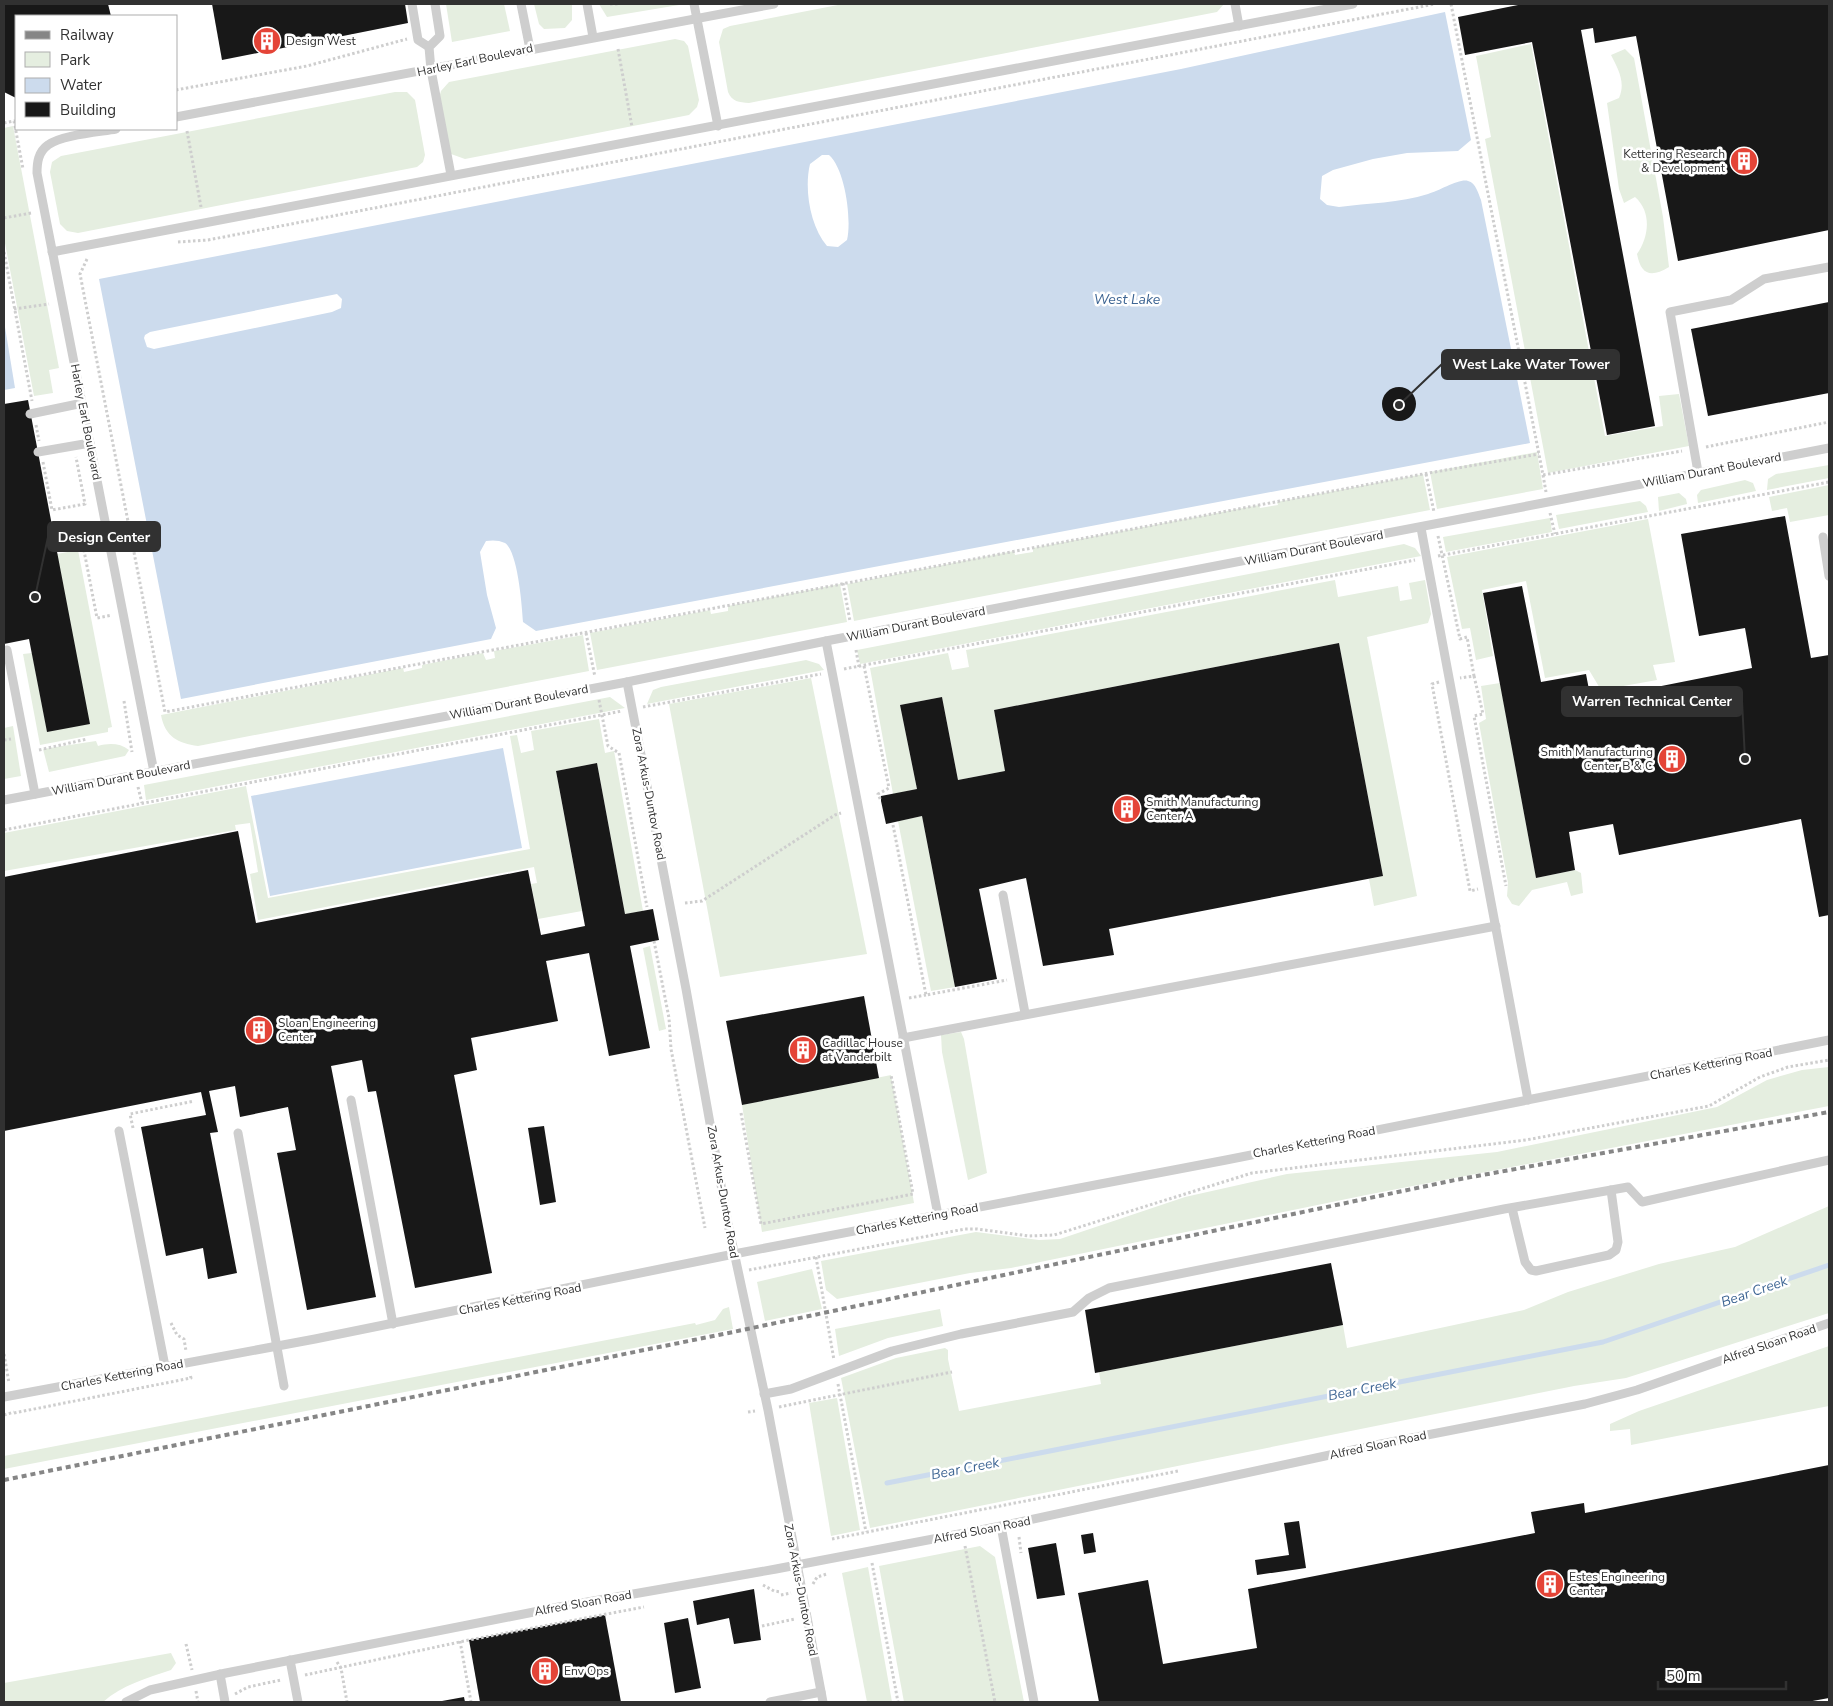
<svg xmlns="http://www.w3.org/2000/svg" width="1833" height="1706" font-family="'Nunito Sans',sans-serif">
<rect width="100%" height="100%" fill="#fff"/>
<g fill="#e5eee0">
<polygon points="446,4 504,4 510,31 452,42"/>
<polygon points="534,4 572,4 572,20 565,28 544,29 539,24"/>
<polygon points="599,4 685,4 607,17"/>
<path d="M 843,4 L 1224,4 L 1217,12 L 749,103 C 739,102 732,102 728,92 L 719,42 L 723,29 L 730,26 Z"/>
<polygon points="675,39 684,41 688,46 699,100 697,107 689,115 465,159 451,154 439,98 441,91 449,82"/>
<polygon points="1531,44 1605,436 1663,426 1659,396 1679,394 1689,446 1548,473 1485,139 1491,137 1476,56"/>
<path d="M 1625,49 L 1634,58 L 1663,217 L 1669,267 C 1651,278 1641,275 1637,254 C 1649,237 1652,212 1635,197 L 1624,203 L 1619,189 L 1607,103 L 1619,98 C 1626,82 1618,69 1611,55 Z"/>
<polygon points="395,92 407,92 415,100 425,155 423,162 417,167 78,233 67,231 60,224 50,172 52,162 61,156"/>
<polygon points="13,126 59,368 49,370 53,393 34,396 4,238 4,128"/>
<polygon points="1537,452 1543,489 1437,509 1430,472"/>
<polygon points="1829,465 1829,478 1767,490 1768,479 1776,474"/>
<polygon points="1423,474 1430,510 854,621 847,584 1014,551 1015,555 1033,552 1033,548 1259,505 1260,508 1278,505 1277,502"/>
<polygon points="1745,480 1753,483 1756,491 1698,503 1697,495 1701,490"/>
<polygon points="1829,485 1829,515 1790,522 1787,508 1772,511 1769,497"/>
<polygon points="1679,493 1686,499 1687,504 1659,511 1658,497"/>
<polygon points="1640,501 1646,506 1648,512 1559,529 1556,515"/>
<polygon points="1550,518 1552,532 1446,552 1443,537"/>
<polygon points="1648,519 1675,662 1653,665 1657,680 1601,690 1589,670 1545,678 1526,581 1482,590 1493,656 1476,660 1470,628 1462,629 1447,557"/>
<polygon points="1404,544 1415,548 1421,556 860,664 857,650"/>
<polygon points="78,550 112,727 108,728 108,732 40,745 23,654 32,653 47,731 89,724 57,554"/>
<polygon points="1335,580 1338,597 1398,586 1400,601 1412,599 1409,583 1425,580 1431,614 1428,623 1367,637 1417,896 1374,906 1369,879 1383,876 1339,643 994,710 1005,771 958,780 942,697 900,705 917,789 893,794 870,668 948,653 952,670 969,667 966,650"/>
<polygon points="840,584 847,622 597,670 590,633 710,610 711,614 728,611 728,606"/>
<path d="M 583,635 L 589,671 L 198,746 C 178,743 165,737 161,715 L 403,668 L 404,672 L 422,668 L 422,665 L 483,653 L 486,660 L 495,658 L 494,651 Z"/>
<polygon points="806,660 819,664 824,670 647,704 653,690 661,687"/>
<polygon points="811,678 867,954 720,977 669,704"/>
<polygon points="1500,683 1536,878 1575,870 1581,873 1583,893 1571,896 1567,882 1532,890 1519,906 1512,904 1507,896 1508,883 1479,723 1486,719 1481,686"/>
<polygon points="610,697 625,708 146,800 144,785"/>
<polygon points="599,719 605,753 614,751 643,911 625,914 597,763 556,771 582,911 538,919 531,884 537,883 534,867 258,920 250,874 258,872 250,823 235,825 236,830 4,871 4,833 246,786 268,898 530,849 510,736 517,735 521,753 534,750 531,731"/>
<polygon points="13,726 21,776 4,779 4,728"/>
<path d="M 96,741 L 98,746 C 109,743 120,743 129,750 L 125,756 L 49,772 L 43,749 Z"/>
<polygon points="922,816 955,987 931,991 898,821"/>
<polygon points="650,946 666,1029 659,1031 643,948"/>
<polygon points="961,1032 964,1039 987,1173 968,1180 942,1052 941,1035"/>
<polygon points="1829,1067 1829,1106 1366,1195 1011,1268 970,1273 837,1299 826,1290 821,1261 976,1232 1039,1240 1060,1239 1185,1197 1287,1174 1497,1152 1717,1107 1767,1080 1802,1070"/>
<polygon points="891,1075 914,1203 762,1232 742,1105"/>
<polygon points="1829,1206 1829,1313 1626,1378 1574,1386 870,1528 841,1378 896,1358 945,1348 948,1350 948,1359 959,1411 1101,1384 1099,1372 1343,1325 1347,1348 1524,1310 1568,1292 1659,1264 1735,1247"/>
<polygon points="812,1269 822,1309 765,1321 757,1282"/>
<polygon points="729,1307 733,1329 4,1469 4,1456 695,1323 696,1325 715,1320 723,1309"/>
<polygon points="940,1309 943,1326 888,1338 839,1356 835,1329"/>
<polygon points="1829,1346 1829,1406 1631,1445 1630,1429 1610,1431 1610,1424 1639,1411"/>
<polygon points="837,1398 860,1530 831,1536 809,1403"/>
<polygon points="980,1546 995,1557 1024,1702 904,1702 879,1566"/>
<polygon points="868,1567 892,1702 867,1702 842,1573"/>
<path d="M 171,1653 L 176,1663 L 171,1670 C 147,1678 122,1685 103,1702 L 4,1702 L 4,1683 Z"/>
</g>
<g fill="#ccdbed" fill-rule="evenodd">
<path d="M 1445,12 L 1471,140 L 1458,151 L 1407,153 L 1373,159 L 1333,170 L 1322,176 L 1320,199 L 1327,205 L 1339,207 C 1368,203 1400,203 1428,194 C 1439,191 1460,178 1468,181 C 1476,183 1478,193 1481,200 L 1530,443 L 536,631 L 523,622 C 522,606 518,552 505,543 C 499,540 492,540 486,541 L 480,552 L 487,595 L 496,628 L 491,639 L 181,699 L 99,279 L 1181,69 ZM 822,155 L 829,155 C 845,169 852,219 847,240 L 838,247 L 827,246 C 810,226 804,189 810,164 ZM 337,294 L 342,299 L 341,308 L 332,312 L 154,349 L 147,347 L 144,338 L 145,335 L 150,332 Z"/>
<polygon points="4,321 15,388 4,390"/>
<polygon points="503,748 522,848 270,896 251,796"/>
</g>
<g fill="none" stroke-linecap="round" stroke-linejoin="round">
<polyline stroke="#ccdbed" stroke-width="5" points="887,1483 1603,1342 1829,1265"/>
</g>
<g fill="#181818">
<polygon points="4,4 108,4 111,16 16,16 16,98 4,92"/>
<polygon points="212,4 405,4 408,23 222,60"/>
<polygon points="1523,4 1829,4 1829,230 1678,261 1636,36 1595,43 1593,28 1581,30 1655,426 1607,435 1532,42 1465,55 1458,17"/>
<polygon points="1829,302 1829,393 1708,416 1691,329"/>
<circle cx="1399" cy="404" r="17"/>
<polygon points="28,400 90,724 47,732 29,639 4,644 4,404"/>
<polygon points="1785,516 1811,658 1829,655 1829,915 1819,917 1801,819 1619,855 1613,824 1569,832 1575,870 1536,878 1483,593 1522,586 1541,682 1586,674 1591,700 1752,668 1745,628 1699,636 1681,534"/>
<polygon points="1339,643 1383,876 1109,929 1114,955 1043,966 1026,878 979,889 997,979 955,987 922,816 886,824 881,801 881,796 917,789 900,705 942,697 958,780 1005,771 994,710"/>
<polygon points="597,763 625,914 653,909 659,940 630,946 650,1048 609,1056 589,953 546,961 558,1021 471,1038 477,1070 454,1075 492,1273 415,1288 376,1091 368,1092 362,1060 331,1066 376,1297 307,1310 277,1153 296,1150 288,1107 240,1117 235,1086 209,1091 218,1132 210,1133 237,1273 208,1279 203,1248 166,1256 141,1127 206,1115 201,1092 4,1131 4,877 238,831 256,923 528,870 541,935 585,926 556,771"/>
<polygon points="864,996 879,1078 742,1105 726,1021"/>
<polygon points="544,1126 556,1202 540,1205 528,1128"/>
<polygon points="1331,1263 1343,1325 1095,1373 1085,1310"/>
<polygon points="1829,1465 1829,1698 1807,1702 1099,1702 1078,1593 1148,1580 1163,1664 1257,1648 1248,1589 1535,1533 1531,1512 1584,1503 1585,1513"/>
<polygon points="1299,1521 1306,1568 1257,1575 1255,1560 1289,1555 1284,1523"/>
<polygon points="1093,1533 1096,1552 1084,1554 1081,1535"/>
<polygon points="1056,1543 1065,1595 1037,1599 1028,1548"/>
<polygon points="754,1589 761,1640 734,1644 729,1618 697,1625 693,1601"/>
<polygon points="605,1615 621,1702 480,1702 469,1640"/>
<polygon points="688,1618 701,1688 675,1693 664,1623"/>
<polygon points="464,1697 465,1702 442,1702 442,1701"/>
</g>
<g fill="none" stroke-linecap="round" stroke-linejoin="round">
<g stroke="#cecece" stroke-width="3" stroke-dasharray="2.5 2.5" stroke-linecap="butt">
<polyline points="610,4 618,4"/>
<polyline points="1451,4 1543,475 1682,451"/>
<polyline points="618,49 632,127"/>
<polyline points="176,90 307,66 407,39"/>
<polyline points="4,123 14,121 23,169"/>
<polyline points="187,131 201,207"/>
<polyline points="4,218 31,213"/>
<polyline points="178,242 208,240 1435,4"/>
<polyline points="4,252 32,401"/>
<polyline points="87,259 80,274 165,712 1423,474 1539,454"/>
<polyline points="14,309 49,304"/>
<polyline points="36,425 39,441"/>
<polyline points="1706,447 1829,422"/>
<polyline points="43,462 52,510 85,504 76,457"/>
<polyline points="1426,474 1434,512"/>
<polyline points="1543,475 1546,492"/>
<polyline points="1550,513 1555,534"/>
<polyline points="81,535 97,618 112,615"/>
<polyline points="1438,536 1460,639 1467,637 1474,676 1460,678"/>
<polyline points="61,540 95,532"/>
<polyline points="1438,556 1829,482"/>
<polyline points="843,583 850,621"/>
<polyline points="586,633 595,677"/>
<polyline points="856,650 859,667"/>
<polyline points="864,666 889,788 878,794 881,801"/>
<polyline points="844,669 1415,560"/>
<polyline points="1474,676 1483,714 1474,716 1506,886"/>
<polyline points="1439,682 1432,684 1470,891 1478,889"/>
<polyline points="599,700 608,746 619,753 647,907"/>
<polyline points="124,701 132,752"/>
<polyline points="643,707 821,674"/>
<polyline points="4,740 11,739"/>
<polyline points="39,750 87,739"/>
<polyline points="138,787 142,803"/>
<polyline points="893,825 926,995 1007,980"/>
<polyline points="4,830 622,711"/>
<polyline points="685,903 702,901 835,815 841,813"/>
<polyline points="654,941 669,1018 671,1049 705,1228"/>
<polyline points="909,998 926,995"/>
<polyline points="741,1113 761,1224 913,1194 891,1075"/>
<polyline points="133,1128 130,1114 194,1101"/>
<polyline points="816,1257 834,1360"/>
<polyline points="749,1270 965,1229 977,1229 1029,1236 1054,1235 1252,1173 1526,1140 1709,1106 1760,1077 1788,1067 1829,1060"/>
<polyline points="171,1323 177,1335 184,1339 186,1351"/>
<polyline points="4,1354 9,1383"/>
<polyline points="838,1384 866,1532"/>
<polyline points="779,1407 952,1372"/>
<polyline points="748,1412 755,1411"/>
<polyline points="14,1413 191,1378 190,1374"/>
<polyline points="4,1415 14,1412"/>
<polyline points="1019,1537 1021,1553"/>
<polyline points="832,1539 1178,1471"/>
<polyline points="965,1546 995,1702"/>
<polyline points="872,1563 898,1702"/>
<polyline points="813,1584 817,1577 827,1574"/>
<polyline points="763,1585 774,1591 781,1592"/>
<polyline points="781,1595 791,1593"/>
<polyline points="762,1626 795,1619"/>
<polyline points="460,1641 471,1702"/>
<polyline points="186,1644 192,1670"/>
<polyline points="337,1662 341,1668 347,1702"/>
<polyline points="305,1675 469,1640 644,1607"/>
<polyline points="196,1691 198,1702"/>
<polyline points="235,1694 248,1687 281,1680"/>
</g>
<g stroke="#cecece" stroke-width="9">
<polyline points="412,4 418,40 429,47"/>
<polyline points="435,4 440,36 429,47 431,70 451,175"/>
<polyline points="521,4 530,49"/>
<polyline points="587,4 593,37"/>
<polyline points="694,4 718,126"/>
<polyline points="1235,4 1239,26"/>
<polyline points="176,117 774,4"/>
<path d="M 116,129 C 99,132 61,135 48,145 C 38,152 37,163 37,173 L 154,772"/>
<polyline points="52,252 1353,4"/>
<polyline points="30,414 83,403"/>
<polyline points="38,452 90,443"/>
<polyline points="1698,472 1670,312 1731,300 1764,279 1829,267"/>
<polyline points="1421,528 1528,1100"/>
<polyline points="1823,537 1829,576"/>
<polyline points="826,641 938,1215"/>
<polyline points="7,650 35,794"/>
<polyline points="627,682 686,989 728,1224 768,1410 823,1702"/>
<polyline points="4,800 627,682 826,641 1829,448"/>
<polyline points="1003,895 1025,1013"/>
<polyline points="903,1038 1496,926"/>
<polyline points="351,1100 393,1324"/>
<polyline points="119,1131 165,1366"/>
<polyline points="238,1133 284,1386"/>
<polyline points="1512,1208 1525,1262 1531,1270 1536,1271 1609,1255 1616,1250 1618,1242 1611,1190"/>
<polyline points="764,1394 791,1389 892,1351 961,1334 1073,1312 1089,1298 1109,1288 1504,1209 1628,1187 1642,1202 1829,1160"/>
<polyline points="4,1397 315,1339 734,1254 1226,1160 1829,1040"/>
<polyline points="1001,1526 1034,1702"/>
<polyline points="290,1660 298,1702"/>
<polyline points="220,1674 225,1702"/>
<polyline points="126,1702 150,1690 226,1673 559,1607 776,1569 1001,1526 1376,1445 1585,1404 1637,1390 1829,1323"/>
<polyline points="770,1702 821,1692"/>
</g>
<polyline stroke="#868686" stroke-width="4" stroke-dasharray="5 4" stroke-linecap="butt" points="4,1480 733,1332 1455,1180 1829,1112"/>
</g>
<defs>
<symbol id="building-disc" viewBox="-11 -11 22 22"><circle r="9.5" fill="#e44437" stroke="#fff"/><path d="M-4-6H4V6H1V3H-1V6H-4ZM-2.5-4.3h1.7v1.8h-1.7ZM.8-4.3h1.7v1.8H.8ZM-2.5-1h1.7V.8h-1.7ZM.8-1h1.7V.8H.8Z" fill="#fff"/></symbol>
</defs>
<g fill-rule="evenodd">
<use href="#building-disc" x="251" y="25" width="32" height="32"/>
<use href="#building-disc" x="1728" y="145" width="32" height="32"/>
<use href="#building-disc" x="1656" y="743" width="32" height="32"/>
<use href="#building-disc" x="1111" y="793" width="32" height="32"/>
<use href="#building-disc" x="243" y="1014" width="32" height="32"/>
<use href="#building-disc" x="787" y="1034" width="32" height="32"/>
<use href="#building-disc" x="1534" y="1568" width="32" height="32"/>
<use href="#building-disc" x="529" y="1655" width="32" height="32"/>
</g>
<g text-anchor="middle" stroke-width="5" stroke-linejoin="round" paint-order="stroke">
<g font-size="12" fill="#313131" stroke="#fff" text-anchor="start">
<text x="286" y="45">Design West</text>
<text x="1725" y="158" text-anchor="end">Kettering Research<tspan x="1725" dy="14">&amp; Development</tspan></text>
<text x="1653" y="756" text-anchor="end">Smith Manufacturing<tspan x="1653" dy="14">Center B &amp; C</tspan></text>
<text x="1146" y="806">Smith Manufacturing<tspan x="1146" dy="14">Center A</tspan></text>
<text x="278" y="1027">Sloan Engineering<tspan x="278" dy="14">Center</tspan></text>
<text x="822" y="1047">Cadillac House<tspan x="822" dy="14">at Vanderbilt</tspan></text>
<text x="1569" y="1581">Estes Engineering<tspan x="1569" dy="14">Center</tspan></text>
<text x="564" y="1675">Env Ops</text>
</g>
<g font-size="12" fill="#313131" stroke="#fff">
<text transform="translate(475 60) rotate(-12)" y="4">Harley Earl Boulevard</text>
<text transform="translate(86 422) rotate(79)" y="4">Harley Earl Boulevard</text>
<text transform="translate(1712 470) rotate(-11)" y="4">William Durant Boulevard</text>
<text transform="translate(1314 548) rotate(-11)" y="4">William Durant Boulevard</text>
<text transform="translate(916 624) rotate(-11)" y="4">William Durant Boulevard</text>
<text transform="translate(519 702) rotate(-11)" y="4">William Durant Boulevard</text>
<text transform="translate(121 778) rotate(-11)" y="4">William Durant Boulevard</text>
<text transform="translate(649 794) rotate(79)" y="4">Zora Arkus-Duntov Road</text>
<text transform="translate(1711 1064) rotate(-11)" y="4">Charles Kettering Road</text>
<text transform="translate(1314 1142) rotate(-11)" y="4">Charles Kettering Road</text>
<text transform="translate(723 1192) rotate(80)" y="4">Zora Arkus-Duntov Road</text>
<text transform="translate(917 1219) rotate(-11)" y="4">Charles Kettering Road</text>
<text transform="translate(520 1299) rotate(-11)" y="4">Charles Kettering Road</text>
<text transform="translate(1769 1344) rotate(-19)" y="4">Alfred Sloan Road</text>
<text transform="translate(122 1375) rotate(-11)" y="4">Charles Kettering Road</text>
<text transform="translate(1378 1445) rotate(-12)" y="4">Alfred Sloan Road</text>
<text transform="translate(982 1530) rotate(-11)" y="4">Alfred Sloan Road</text>
<text transform="translate(801 1590) rotate(79)" y="4">Zora Arkus-Duntov Road</text>
<text transform="translate(583 1603) rotate(-10)" y="4">Alfred Sloan Road</text>
</g>
<g font-size="14" font-style="italic" fill="#3f6694" stroke="#fff">
<text x="1127" y="304">West Lake</text>
<text transform="translate(1754 1291) rotate(-19)" y="5">Bear Creek</text>
<text transform="translate(1362 1389) rotate(-11)" y="5">Bear Creek</text>
<text transform="translate(965 1468) rotate(-11)" y="5">Bear Creek</text>
</g>
</g>
<path fill="none" stroke="#313131" stroke-width="2" d="M1399 405L1442 364M35 597L48 537M1745 759L1742 701"/>
<g fill="#313131" stroke="#fff" stroke-width="2">
<circle cx="1399" cy="405" r="5"/>
<circle cx="35" cy="597" r="5"/>
<circle cx="1745" cy="759" r="5"/>
</g>
<g fill="#313131" stroke="#313131" stroke-width="2">
<rect x="1442" y="350" width="177" height="29" rx="5"/>
<rect x="48" y="522" width="112" height="29" rx="5"/>
<rect x="1562" y="687" width="180" height="29" rx="5"/>
</g>
<g font-size="14" text-anchor="middle" font-weight="bold" fill="#fff">
<text x="1531" y="369">West Lake Water Tower</text>
<text x="104" y="542">Design Center</text>
<text x="1652" y="706">Warren Technical Center</text>
</g>
<rect width="1833" height="1706" fill="none" stroke="#313131" stroke-width="10"/>
<rect x="15" y="15" width="162" height="115" fill="#ffffff" stroke="#adadad"/>
<rect x="25" y="31" width="25" height="8" fill="#868686" stroke="#adadad"/>
<text x="60" y="40" font-size="15" fill="#313131">Railway</text>
<rect x="25" y="52" width="25" height="15" fill="#e5eee0" stroke="#adadad"/>
<text x="60" y="65" font-size="15" fill="#313131">Park</text>
<rect x="25" y="78" width="25" height="15" fill="#ccdbed" stroke="#adadad"/>
<text x="60" y="90" font-size="15" fill="#313131">Water</text>
<rect x="25" y="102" width="25" height="15" fill="#181818" stroke="#adadad"/>
<text x="60" y="115" font-size="15" fill="#313131">Building</text>
<path d="M1658 1681v8h128v-8" fill="none" stroke="#313131" stroke-width="2.5"/>
<text x="1666" y="1681" font-size="15" fill="#313131" stroke="#ffffff" stroke-width="4" paint-order="stroke">50 m</text>
</svg>
